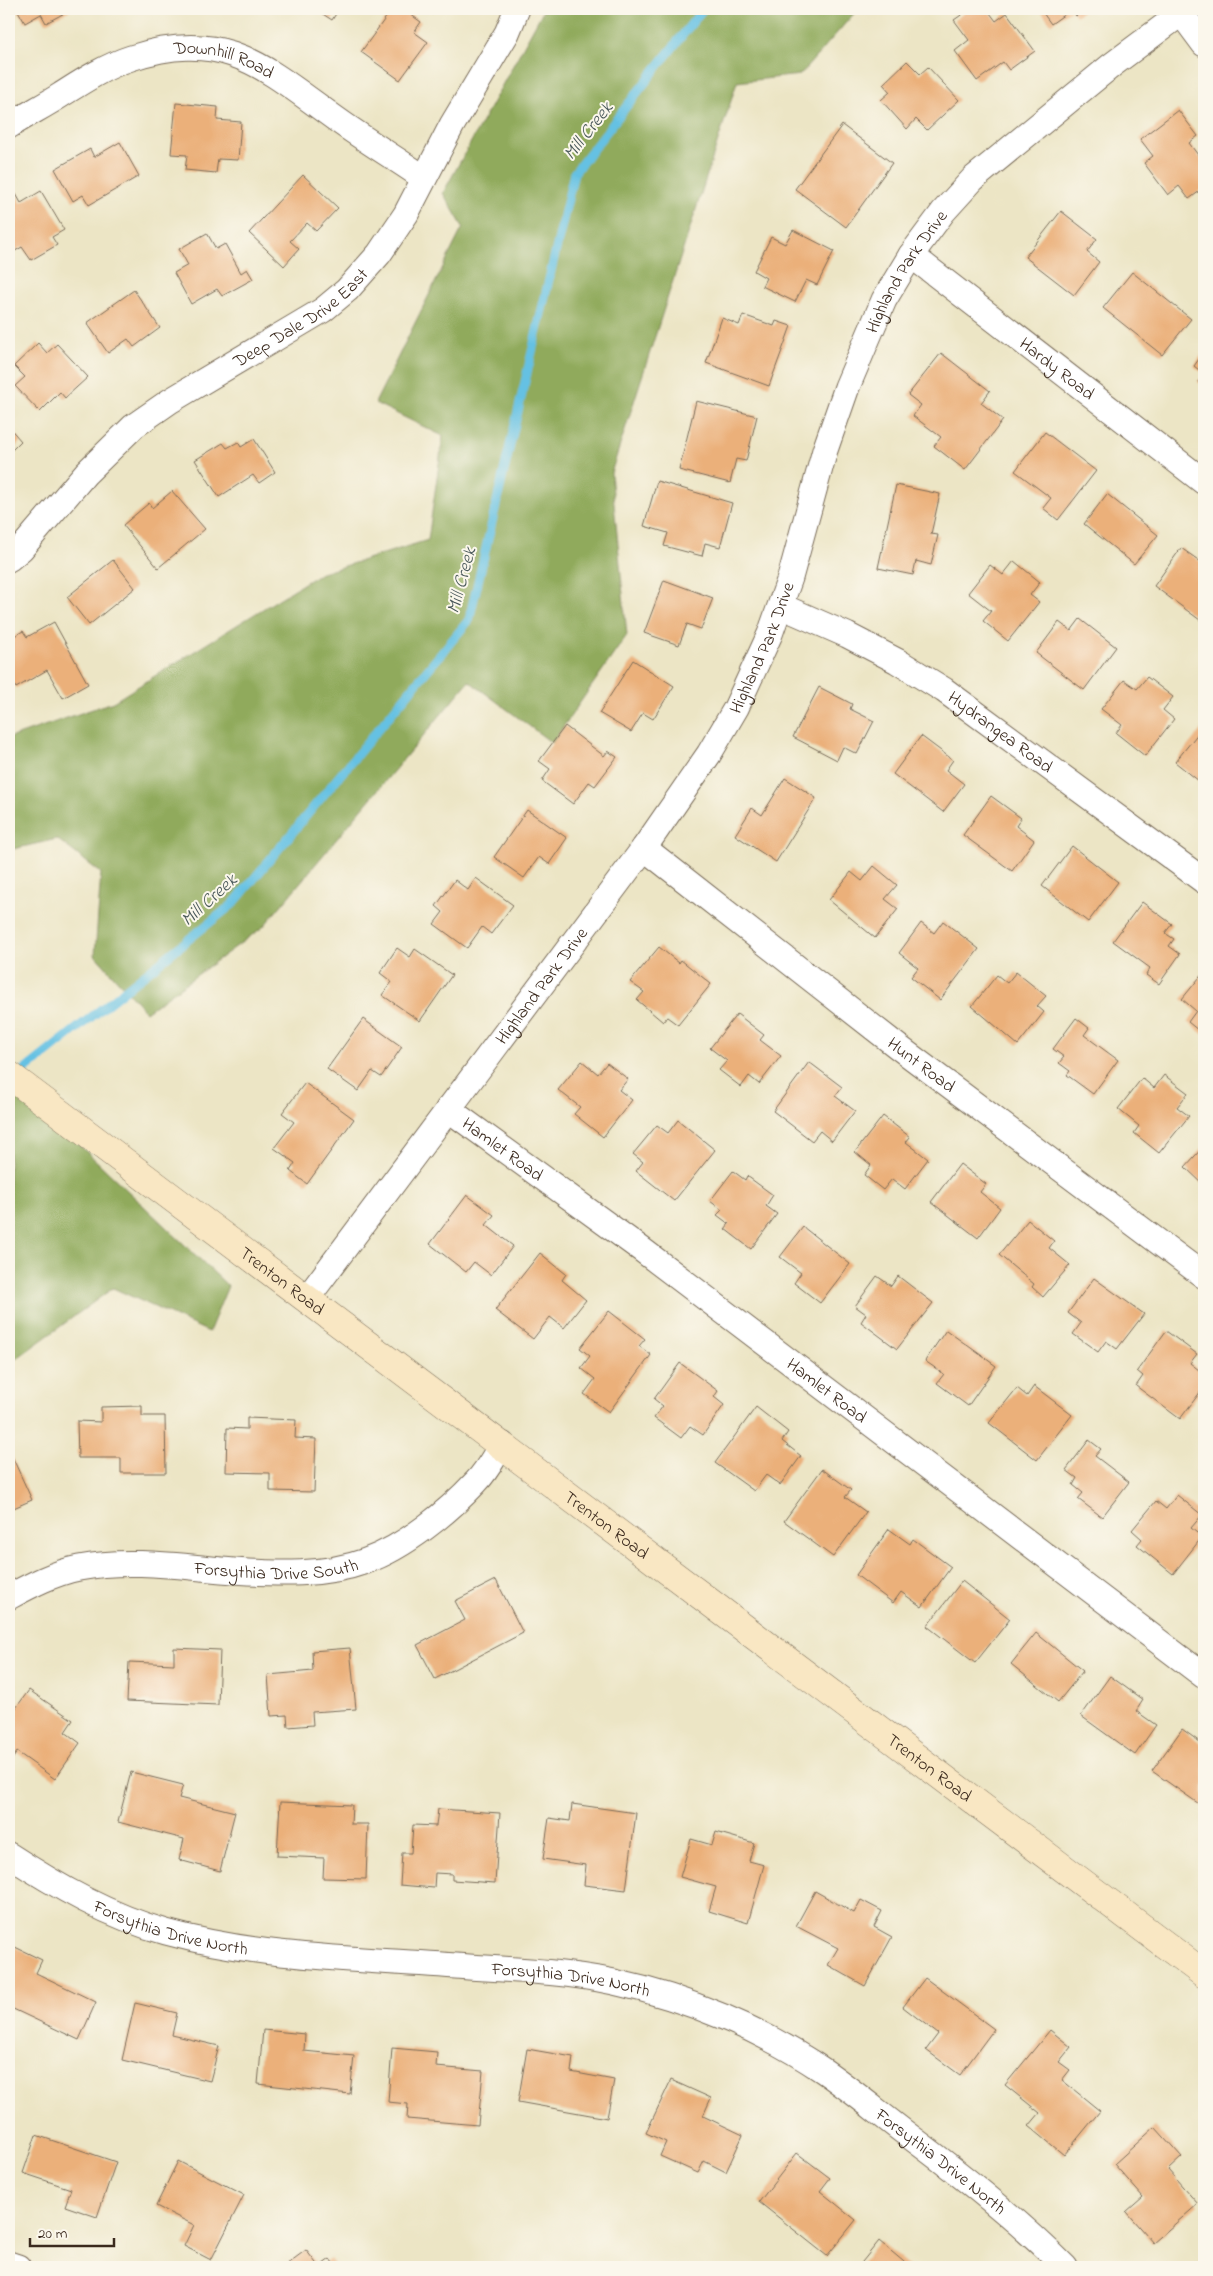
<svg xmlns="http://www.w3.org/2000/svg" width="1213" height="2276" font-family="'Indie Flower',sans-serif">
<rect width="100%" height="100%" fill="#fbf7ec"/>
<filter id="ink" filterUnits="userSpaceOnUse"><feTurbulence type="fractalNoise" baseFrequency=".02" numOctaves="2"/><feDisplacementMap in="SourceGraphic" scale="10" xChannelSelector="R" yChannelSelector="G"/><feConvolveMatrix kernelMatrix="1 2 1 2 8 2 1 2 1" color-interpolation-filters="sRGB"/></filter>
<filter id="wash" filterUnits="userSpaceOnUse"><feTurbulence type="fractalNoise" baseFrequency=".0096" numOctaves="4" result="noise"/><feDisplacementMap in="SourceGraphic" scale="20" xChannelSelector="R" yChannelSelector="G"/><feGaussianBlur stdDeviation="1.12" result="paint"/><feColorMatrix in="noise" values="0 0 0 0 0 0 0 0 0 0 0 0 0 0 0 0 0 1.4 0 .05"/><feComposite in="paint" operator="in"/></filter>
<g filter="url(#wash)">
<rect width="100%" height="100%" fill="#ece5c5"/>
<g fill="#90aa5c" stroke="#666a3d">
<polygon points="544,9 858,9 800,75 737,82 611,473 627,635 552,743 469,681 263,927 146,1012 95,955 101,873 57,839 9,850 9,738 113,702 319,574 428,540 443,436 375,403 463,227 443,193"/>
<polygon points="9,1078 228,1286 209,1332 113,1288 9,1364"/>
</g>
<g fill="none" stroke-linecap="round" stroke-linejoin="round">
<polyline stroke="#65c1e3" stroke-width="9" points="16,1077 233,904 469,620 574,173 703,9"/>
</g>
<g id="blocks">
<g fill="#ebb07a">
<polygon points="17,9 72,9 46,23 41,14 25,23"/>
<polygon points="315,9 339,9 332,20"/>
<polygon points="392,9 403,9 421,22 414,32 428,42 400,80 361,52"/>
<polygon points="970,9 987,9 996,21 1007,13 1035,51 1009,70 1003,62 977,81 955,51 969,40 954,20"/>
<polygon points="1040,9 1085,9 1076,16 1072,9 1051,24"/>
<polygon points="907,61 920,74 928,67 959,100 927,130 916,119 907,129 881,100 890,92 883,84"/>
<polygon points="176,103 218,107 217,120 241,122 238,160 218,159 216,173 185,170 187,155 171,154"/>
<polygon points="1178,110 1198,136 1189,143 1204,163 1204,188 1189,199 1179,186 1168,195 1144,163 1153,156 1140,139"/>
<polygon points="842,125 892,163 846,227 795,189"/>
<polygon points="120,142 139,176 89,205 83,195 73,201 55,169 90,149 94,157"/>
<polygon points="303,175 338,208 316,231 307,223 290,241 299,249 284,266 249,233"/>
<polygon points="41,191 64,230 52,237 57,245 31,260 22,247 10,254 9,251 9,198 16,194 21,203"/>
<polygon points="1061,211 1097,239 1087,252 1099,262 1074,295 1025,257"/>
<polygon points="793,230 834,251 817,285 806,280 795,302 762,286 766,278 754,271 771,237 785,244"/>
<polygon points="207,233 216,249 225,244 241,273 247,269 253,279 222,296 217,289 191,304 174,273 188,265 179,249"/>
<polygon points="1132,272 1191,319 1162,355 1103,308"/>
<polygon points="134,290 160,328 134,347 128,339 108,353 87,323"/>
<polygon points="743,315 774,326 776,321 791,326 769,386 706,363 722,318 739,325"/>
<polygon points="38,343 47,353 57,344 88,377 65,398 60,392 40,412 15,386 25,377 14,366"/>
<polygon points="1204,352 1204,386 1198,382 1204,374 1194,366"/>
<polygon points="941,353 990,391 981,403 1003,420 965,470 934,446 941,437 913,416 921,405 908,395"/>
<polygon points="696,401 757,416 746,461 736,459 730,483 679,470"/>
<polygon points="9,427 21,441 9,453"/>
<polygon points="1045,432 1096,471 1058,520 1043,508 1051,498 1015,471"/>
<polygon points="254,439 275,472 259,483 253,475 219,497 195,460 223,443 227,448 238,442 241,447"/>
<polygon points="657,481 732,503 720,547 705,543 702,556 664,546 668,533 644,526"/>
<polygon points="896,485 940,494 931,534 938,535 931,565 916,561 913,575 878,568"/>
<polygon points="172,491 205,529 158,568 123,525 149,503 152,508"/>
<polygon points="1107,494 1158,535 1134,564 1084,524"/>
<polygon points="1181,548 1204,564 1204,623 1154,586"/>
<polygon points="113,560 135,588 89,625 67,597"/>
<polygon points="1014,561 1040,582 1030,595 1039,602 1008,641 983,621 991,611 968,593 990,565 1003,575"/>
<polygon points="664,580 713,598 701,629 687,624 679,645 644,633"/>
<polygon points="1080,619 1116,647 1084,690 1036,653 1059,622 1071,631"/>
<polygon points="54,622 88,684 63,698 47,670 16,688 9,676 9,639 23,631 27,637"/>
<polygon points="633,660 674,686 653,719 643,713 631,732 599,713"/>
<polygon points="1147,677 1173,697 1163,710 1174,719 1145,756 1116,733 1122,725 1101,709 1124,680 1137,689"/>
<polygon points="819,687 852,704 850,709 874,721 857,754 843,747 837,760 793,737"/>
<polygon points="565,726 604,756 608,751 617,757 595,786 589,782 573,804 542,781 550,769 539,761"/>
<polygon points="1204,726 1204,785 1175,762"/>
<polygon points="921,736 953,760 946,770 964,784 943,812 893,774"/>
<polygon points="785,778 816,798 776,862 735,835 752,808 762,815"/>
<polygon points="991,796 1021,818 1016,826 1034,840 1012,871 963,835"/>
<polygon points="527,810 567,838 549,864 539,857 524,878 494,857"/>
<polygon points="1072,846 1118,882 1088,922 1042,886"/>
<polygon points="874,866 897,885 885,899 898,909 875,938 829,900 851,872 862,881"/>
<polygon points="476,878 513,905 491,934 482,927 467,948 434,924 443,912 436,906 455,880 468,890"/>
<polygon points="1142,902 1172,924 1165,933 1174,939 1169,946 1180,954 1159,984 1146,975 1150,968 1113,941"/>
<polygon points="943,921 979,949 940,1000 911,977 918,968 899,953 921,923 934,933"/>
<polygon points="659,947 679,963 681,960 711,984 678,1025 667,1017 663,1022 637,1000 644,992 630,982"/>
<polygon points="397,948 410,957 415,949 452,975 420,1021 382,995 392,982 380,973"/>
<polygon points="1016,972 1046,996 1037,1006 1044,1012 1018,1045 972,1006 997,975 1007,983"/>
<polygon points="1204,972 1204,1035 1188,1022 1196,1011 1182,999"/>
<polygon points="737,1014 764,1035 760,1040 781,1056 759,1084 749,1076 741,1087 719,1070 727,1061 710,1048"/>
<polygon points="1076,1018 1089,1028 1084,1035 1118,1060 1093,1094 1067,1075 1070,1071 1059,1063 1064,1057 1053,1049"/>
<polygon points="363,1019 402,1047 381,1077 372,1071 358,1091 327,1069"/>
<polygon points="582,1061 598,1074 607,1063 628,1079 619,1090 632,1100 603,1137 574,1114 580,1107 558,1090"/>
<polygon points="809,1062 842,1087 835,1096 855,1111 832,1141 820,1131 812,1141 773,1111"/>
<polygon points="1164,1075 1188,1093 1177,1107 1189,1116 1159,1153 1134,1133 1139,1126 1118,1109 1142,1078 1154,1088"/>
<polygon points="305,1083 354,1119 307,1184 290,1171 295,1163 274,1148 294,1122 282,1113"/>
<polygon points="883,1116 910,1137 906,1142 928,1159 905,1189 892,1179 883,1190 864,1175 871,1165 855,1152"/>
<polygon points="678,1120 715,1150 674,1201 636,1171 643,1162 633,1154 657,1125 668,1133"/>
<polygon points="1204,1146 1204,1185 1185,1167"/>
<polygon points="960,1164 986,1184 980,1192 1000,1208 978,1238 931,1202"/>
<polygon points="733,1171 745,1180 747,1176 773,1195 766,1206 777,1214 751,1249 725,1229 729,1224 717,1215 722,1210 710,1201"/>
<polygon points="467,1195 494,1215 486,1225 513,1246 491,1275 474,1262 466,1272 430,1244"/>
<polygon points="1028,1220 1054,1241 1049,1248 1070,1265 1043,1297 1032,1287 1034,1284 999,1255"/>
<polygon points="803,1227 850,1264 820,1303 794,1283 801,1273 780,1257"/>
<polygon points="540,1253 566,1274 562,1280 586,1300 564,1328 550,1317 533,1339 495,1310"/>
<polygon points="877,1276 891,1286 898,1276 933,1303 897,1349 861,1322 866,1314 855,1306"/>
<polygon points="1094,1278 1144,1314 1117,1349 1106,1341 1098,1352 1073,1334 1081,1323 1068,1313"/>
<polygon points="609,1311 645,1339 639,1346 651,1355 609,1412 584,1394 595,1379 581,1368 590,1356 580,1348"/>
<polygon points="946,1330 996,1366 968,1406 937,1383 944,1374 925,1361"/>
<polygon points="1166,1331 1197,1354 1190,1363 1204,1374 1204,1387 1180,1419 1136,1386 1143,1376 1137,1371"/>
<polygon points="680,1363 718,1391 714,1397 724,1405 703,1435 690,1426 681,1438 654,1418 663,1406 654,1399"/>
<polygon points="1034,1386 1072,1415 1037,1460 989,1423 1017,1388 1027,1396"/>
<polygon points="142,1406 142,1416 165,1416 166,1473 121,1473 121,1458 78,1458 77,1421 101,1422 101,1407"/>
<polygon points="756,1407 788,1432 782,1441 801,1456 780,1485 766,1475 754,1491 715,1463"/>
<polygon points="247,1418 296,1420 295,1438 316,1439 314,1492 270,1491 270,1473 226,1472 227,1428 247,1429"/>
<polygon points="1089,1440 1101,1449 1095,1456 1129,1482 1102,1517 1078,1499 1083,1493 1073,1485 1077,1478 1066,1470"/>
<polygon points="9,1452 10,1452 32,1500 9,1510"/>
<polygon points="822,1469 851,1490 845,1497 866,1512 833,1557 784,1521"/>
<polygon points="1177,1495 1202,1515 1191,1528 1202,1537 1173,1574 1137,1545 1142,1539 1132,1530 1156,1501 1166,1509"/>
<polygon points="889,1529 910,1544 913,1539 951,1567 922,1607 901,1592 893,1603 856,1575"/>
<polygon points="496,1580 523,1633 435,1679 417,1645 465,1620 455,1601"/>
<polygon points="962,1581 1010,1619 975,1663 927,1626"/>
<polygon points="1036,1633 1083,1671 1058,1702 1011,1664"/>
<polygon points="174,1648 220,1650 218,1705 127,1701 129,1662 174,1664"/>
<polygon points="350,1648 356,1709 312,1712 313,1725 288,1727 287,1715 271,1716 268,1675 313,1671 312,1651"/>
<polygon points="1110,1676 1143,1700 1136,1711 1156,1725 1135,1755 1081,1716"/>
<polygon points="29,1690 73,1720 65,1732 80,1743 55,1779 17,1752 9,1764 9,1702 16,1708"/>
<polygon points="1182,1729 1204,1745 1204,1803 1202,1806 1152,1771"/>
<polygon points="131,1772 183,1785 179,1798 235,1812 220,1871 179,1860 184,1839 118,1822"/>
<polygon points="280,1802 352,1805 351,1824 368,1824 366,1879 323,1878 324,1858 277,1856"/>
<polygon points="572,1804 636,1813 626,1890 584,1885 586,1865 543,1859 549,1818 570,1821"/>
<polygon points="438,1809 500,1813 495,1883 452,1880 452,1874 435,1873 434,1888 400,1885 402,1853 411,1853 413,1825 436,1826"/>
<polygon points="716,1832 754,1843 749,1861 764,1865 748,1923 709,1911 716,1887 680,1877 691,1839 712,1845"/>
<polygon points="815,1891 854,1913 861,1900 882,1911 874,1927 892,1937 865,1986 828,1965 838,1948 796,1926"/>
<polygon points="15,1947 42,1960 36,1973 96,2002 79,2040 9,2007 9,1959"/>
<polygon points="925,1978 994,2029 960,2075 926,2050 938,2034 903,2007"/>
<polygon points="135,2003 177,2013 172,2035 219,2046 210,2081 122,2060"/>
<polygon points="263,2030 305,2034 304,2051 354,2056 350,2094 258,2084"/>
<polygon points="1050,2030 1071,2047 1059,2062 1070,2070 1062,2080 1100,2111 1064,2155 1029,2126 1040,2113 1005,2085"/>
<polygon points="392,2048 437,2052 436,2067 483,2071 478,2125 407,2119 408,2104 388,2102"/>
<polygon points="527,2049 573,2057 571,2072 614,2080 607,2118 518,2102"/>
<polygon points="671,2080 711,2098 703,2116 743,2135 726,2172 704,2161 698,2173 660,2156 666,2142 646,2133"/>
<polygon points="1155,2127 1182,2157 1168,2170 1198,2204 1153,2243 1126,2212 1143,2197 1114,2164"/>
<polygon points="36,2135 116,2162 97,2217 65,2206 71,2189 23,2173"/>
<polygon points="797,2153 830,2178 820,2191 856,2220 827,2256 759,2202"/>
<polygon points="178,2161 244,2195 211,2260 184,2246 194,2225 156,2206"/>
<polygon points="879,2241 910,2267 858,2267"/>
<polygon points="306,2250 319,2267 330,2259 336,2267 283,2267"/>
</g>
</g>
</g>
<g filter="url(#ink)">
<use href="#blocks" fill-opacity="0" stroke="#796b58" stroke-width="1"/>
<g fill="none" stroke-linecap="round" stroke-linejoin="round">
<defs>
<g id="street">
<polyline points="1181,13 1204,44"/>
<path id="s1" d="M 9,126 C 26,115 44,106 61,95 C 83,81 106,66 131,58 C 225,27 265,68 336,119 C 365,140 395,158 424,178"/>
<path id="s2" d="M 911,255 L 1204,482"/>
<path id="s3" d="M 9,559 L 21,549 L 86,473 L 134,426 L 170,401 L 323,310 L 347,290 L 379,254 L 406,214 L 452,125 L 507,33 L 517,9"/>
<path id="s4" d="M 781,606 L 847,635 L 897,661 L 944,690 L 1204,881"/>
<path id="s5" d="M 644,848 L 897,1046 L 1204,1276"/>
<path id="s6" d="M 448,1109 L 641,1249 L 1204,1676"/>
<path id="s7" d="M 308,1297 L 644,848 L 709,754 L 736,708 L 770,634 L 790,578 L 825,450 L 847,387 L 884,300 L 911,255 L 943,212 L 973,179 L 1112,65 L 1187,9"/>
<path id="s8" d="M 9,1597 C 31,1585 54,1573 79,1568 C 129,1558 184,1567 234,1571 C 277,1574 325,1576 366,1561 C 405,1547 448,1512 476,1482 C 487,1471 494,1457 502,1444"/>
<path id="s9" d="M 9,1855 C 58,1887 109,1916 166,1932 C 264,1959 368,1959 469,1967 C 517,1970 567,1972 614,1982 C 687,1998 762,2029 824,2071 C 853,2091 880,2114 908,2135 C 963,2176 1016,2218 1065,2267"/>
<polyline points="9,2264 18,2267"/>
</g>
<g id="secondary">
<path id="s10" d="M 9,1075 L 1204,1974"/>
</g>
</defs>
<use href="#street" stroke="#796b58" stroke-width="27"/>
<use href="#secondary" stroke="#796b58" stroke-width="29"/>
<use href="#street" stroke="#fff" stroke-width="25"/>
<use href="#secondary" stroke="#f9e7c3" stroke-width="28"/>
</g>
</g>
<g text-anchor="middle" stroke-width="4" stroke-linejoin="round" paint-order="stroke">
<g font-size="18" fill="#3b2a1e" stroke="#fbf7ec">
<text dy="6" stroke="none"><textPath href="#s1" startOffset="236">Downhill Road</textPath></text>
<text dy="6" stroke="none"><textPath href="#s7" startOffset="1199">Highland Park Drive</textPath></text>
<text dy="6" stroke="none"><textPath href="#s3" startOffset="382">Deep Dale Drive East</textPath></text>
<text dy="6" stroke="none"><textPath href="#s2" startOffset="185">Hardy Road</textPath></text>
<text dy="6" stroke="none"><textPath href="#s7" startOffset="794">Highland Park Drive</textPath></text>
<text dy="6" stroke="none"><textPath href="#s4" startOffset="254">Hydrangea Road</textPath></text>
<text dy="6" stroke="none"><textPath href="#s7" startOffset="389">Highland Park Drive</textPath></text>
<text dy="6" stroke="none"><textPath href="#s5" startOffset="352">Hunt Road</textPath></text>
<text dy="6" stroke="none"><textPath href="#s6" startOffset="68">Hamlet Road</textPath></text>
<text dy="6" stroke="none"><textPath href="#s10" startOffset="342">Trenton Road</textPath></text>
<text dy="6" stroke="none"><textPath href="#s6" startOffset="472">Hamlet Road</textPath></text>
<text dy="6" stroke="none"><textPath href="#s10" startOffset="748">Trenton Road</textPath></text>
<text dy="6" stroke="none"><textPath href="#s8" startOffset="274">Forsythia Drive South</textPath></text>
<text dy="6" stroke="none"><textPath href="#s10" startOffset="1152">Trenton Road</textPath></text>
<text dy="6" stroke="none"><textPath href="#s9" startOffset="179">Forsythia Drive North</textPath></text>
<text dy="6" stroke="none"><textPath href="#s9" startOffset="584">Forsythia Drive North</textPath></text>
<text dy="6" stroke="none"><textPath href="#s9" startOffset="1004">Forsythia Drive North</textPath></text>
</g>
<g font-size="19" font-style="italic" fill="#485759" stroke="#fbf7ec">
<text transform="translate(587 130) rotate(-52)" y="7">Mill Creek</text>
<text transform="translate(460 580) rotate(-75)" y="7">Mill Creek</text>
<text transform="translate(208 899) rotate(-42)" y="7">Mill Creek</text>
</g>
</g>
<rect width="1213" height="2276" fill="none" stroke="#fbf7ec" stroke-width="30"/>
<path d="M30 2238v8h84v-8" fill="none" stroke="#3b2a1e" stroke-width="2.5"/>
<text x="38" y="2238" font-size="15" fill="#3b2a1e" stroke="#fbf7ec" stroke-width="4" paint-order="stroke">20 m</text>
</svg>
